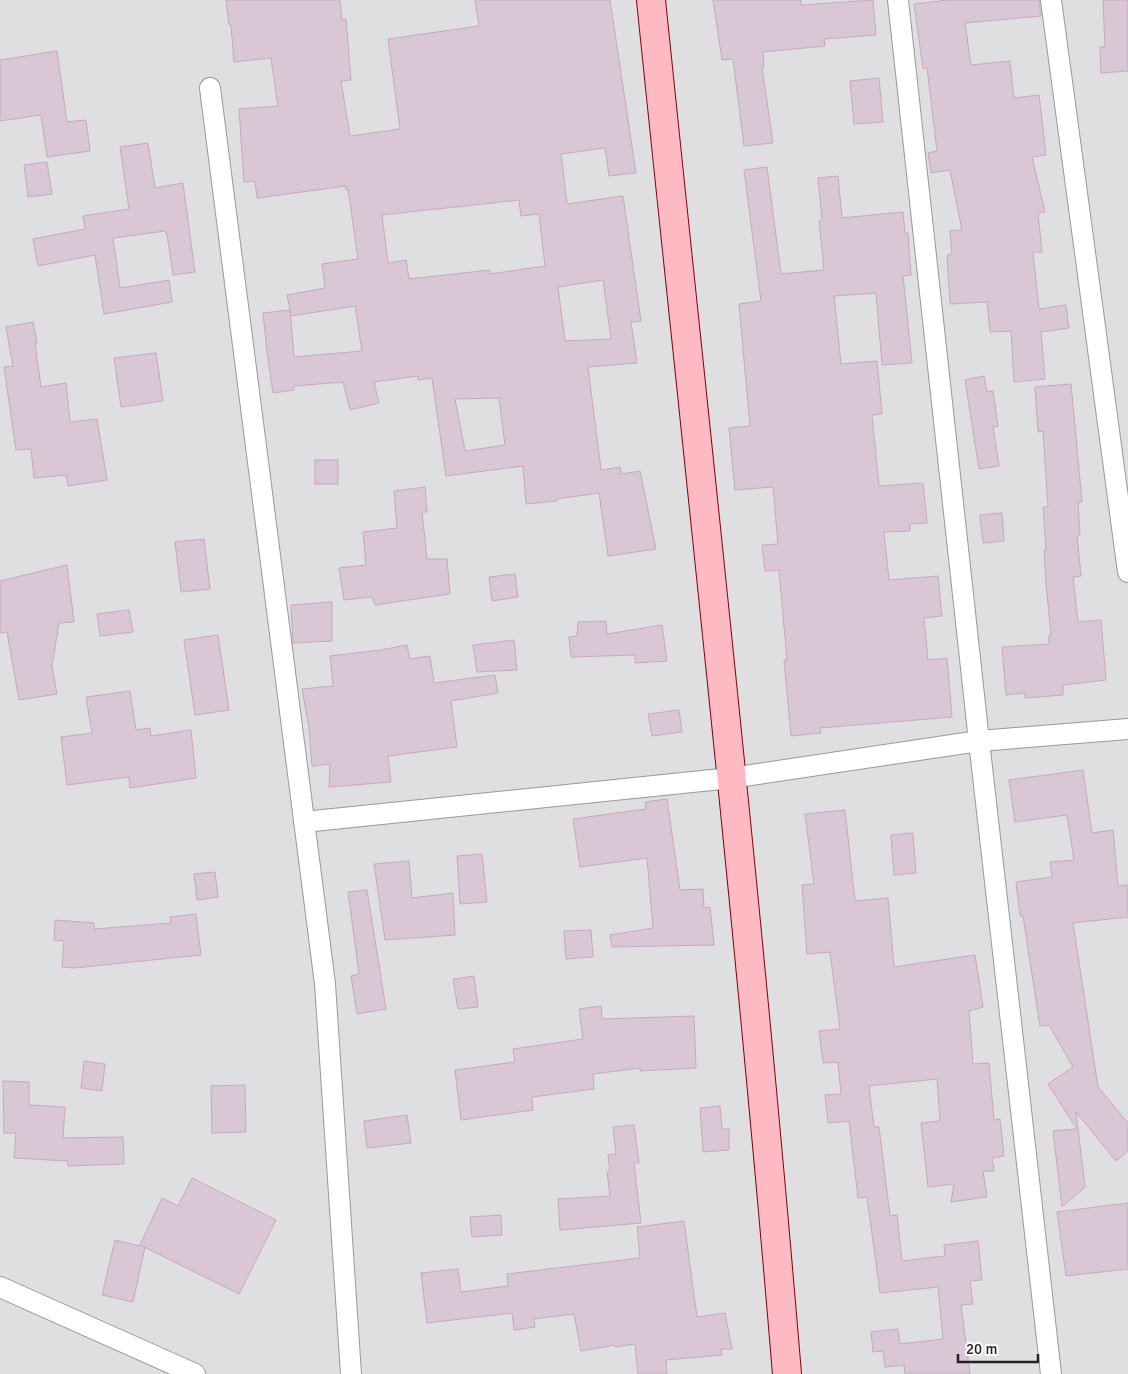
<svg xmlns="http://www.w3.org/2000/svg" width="1128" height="1374" font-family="Signika,sans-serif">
<rect width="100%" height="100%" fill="#f2e8ed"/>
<rect fill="#dfdee0" x="0" y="0" width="1128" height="1374"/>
<g fill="#dac7d5" stroke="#c5a9be" fill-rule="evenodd">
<path d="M 226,0 L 340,0 L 342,20 L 346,19 L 351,80 L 341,81 L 350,136 L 400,129 L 388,39 L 479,26 L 475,0 L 610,0 L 636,173 L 609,176 L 605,148 L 561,154 L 567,204 L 623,196 L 641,321 L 631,322 L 637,363 L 588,367 L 601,470 L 620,467 L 621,474 L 640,471 L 656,549 L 608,556 L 599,493 L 557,499 L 557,501 L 526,504 L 523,466 L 446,476 L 432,378 L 418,380 L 418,376 L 374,382 L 379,403 L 350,410 L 343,382 L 294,386 L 294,390 L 273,393 L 267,352 L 263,313 L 290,310 L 287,295 L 325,288 L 322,264 L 358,259 L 348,189 L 346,190 L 346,186 L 257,198 L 255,181 L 244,182 L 239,109 L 278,106 L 271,58 L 234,62 L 231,25 L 229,25 ZM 519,200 L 521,216 L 539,214 L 545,266 L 490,274 L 490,270 L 409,279 L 406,260 L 388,263 L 382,215 ZM 603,280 L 611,339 L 565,341 L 558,287 ZM 355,306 L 362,351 L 294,357 L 290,310 L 291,316 ZM 499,398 L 505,445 L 465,451 L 455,399 Z"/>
<polygon points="713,0 801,0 801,5 873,0 876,35 824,39 825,46 763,52 764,67 762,67 773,143 744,146 733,59 722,60"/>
<polygon points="948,0 1039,0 1041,16 965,23 971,65 1010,61 1014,98 1039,95 1046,155 1032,157 1045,212 1038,213 1042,252 1033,252 1039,309 1066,305 1069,328 1041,332 1045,379 1014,382 1011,331 990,332 987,302 950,304 947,255 952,254 950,231 962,230 950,170 931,173 928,153 937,151 927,68 923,68 914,4"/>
<polygon points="1103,0 1128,0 1128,71 1101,73 1100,47 1105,47"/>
<polygon points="57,51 67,122 86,120 90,151 47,157 41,115 0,121 0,60"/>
<polygon points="879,78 883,122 854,124 850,81"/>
<polygon points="148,143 155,188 183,183 195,272 173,275 167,234 166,234 165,231 113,238 120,288 169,280 172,302 104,314 95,255 38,266 33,239 85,229 83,216 129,209 120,147"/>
<polygon points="47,162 52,194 28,197 24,165"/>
<polygon points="767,167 781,274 824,270 819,221 822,220 818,178 838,176 842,218 903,212 905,233 908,233 911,275 903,276 912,363 882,365 876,293 834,296 841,364 877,361 882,414 872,415 879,486 923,483 927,523 910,524 910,531 884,532 889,580 938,576 942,616 924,618 928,660 947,658 952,717 820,728 821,733 791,736 784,660 787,660 779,570 765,571 762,545 778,544 773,487 735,490 729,428 750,426 739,304 761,301 744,170"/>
<polygon points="33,322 37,343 35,343 41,387 66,383 70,422 97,419 107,480 68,486 66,475 34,478 31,449 16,450 4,367 13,366 6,327"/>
<polygon points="156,353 163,401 121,407 114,358"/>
<polygon points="984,376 987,392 993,391 998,426 993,427 999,466 979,469 965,380"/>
<polygon points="1071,384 1082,502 1078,502 1080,535 1077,535 1081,576 1073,577 1078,622 1101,620 1106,680 1063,685 1063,695 1025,698 1025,693 1006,695 1002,647 1049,644 1049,635 1051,635 1046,583 1044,550 1046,550 1043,507 1048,507 1043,431 1038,432 1035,387"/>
<rect x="315" y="460" width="23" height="24"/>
<polygon points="425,487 427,512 422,512 427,559 447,559 450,594 375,605 372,597 344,600 339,568 366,565 363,532 397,528 394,491"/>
<polygon points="1002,513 1004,541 983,543 980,515"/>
<polygon points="204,539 210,589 181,592 175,542"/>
<polygon points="67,565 74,622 59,623 52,666 57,694 19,700 7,632 0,633 0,581"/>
<polygon points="515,574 518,597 492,601 489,577"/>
<polygon points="332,602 332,641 293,643 291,605"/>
<polygon points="129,610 133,632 100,636 97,614"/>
<polygon points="606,621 607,634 662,625 667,661 635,663 635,655 571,657 569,637 577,636 578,622"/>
<polygon points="218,635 229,710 195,715 184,640"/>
<polygon points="514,640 517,670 477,672 473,645"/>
<polygon points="407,645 410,659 430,656 434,683 495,675 498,693 451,701 457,747 388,756 391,782 329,787 330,764 312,766 309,728 302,689 333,686 330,656 381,650"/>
<polygon points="130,691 136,730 150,728 151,736 191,730 196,778 130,788 129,777 67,785 61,737 92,733 86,697"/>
<polygon points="679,710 682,732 652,736 648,714"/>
<polygon points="1083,770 1092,833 1113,830 1118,886 1128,885 1128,917 1073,923 1098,1087 1128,1123 1128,1151 1116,1161 1076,1112 1085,1187 1062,1207 1053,1131 1077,1129 1048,1084 1073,1067 1049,1025 1040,1026 1023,916 1020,916 1016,882 1052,877 1050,862 1074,860 1067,815 1015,822 1009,780"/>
<polygon points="667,799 680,890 703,889 704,908 710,907 714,945 612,947 610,935 653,928 647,858 580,867 573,819 646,809 645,802"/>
<polygon points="845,810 855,901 888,898 894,967 975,955 983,1007 969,1011 973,1064 989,1063 994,1120 1000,1119 1004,1156 992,1158 994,1171 983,1171 987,1197 951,1202 954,1184 928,1187 921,1123 940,1121 937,1079 869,1086 874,1127 879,1127 890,1216 897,1215 902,1261 945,1256 944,1245 978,1241 982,1280 970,1281 973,1304 961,1305 970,1374 905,1374 904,1365 885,1367 883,1351 873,1352 871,1332 898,1329 900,1344 943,1339 938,1287 880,1293 867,1197 858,1198 849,1121 828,1123 825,1095 841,1094 838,1062 823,1063 819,1031 840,1029 830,952 807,954 802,885 814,884 805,814"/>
<polygon points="913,833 916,873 894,875 891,835"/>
<polygon points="482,854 487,902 460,904 457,856"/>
<polygon points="409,861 412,898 453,893 455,935 385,940 374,864"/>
<polygon points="215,872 218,897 197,900 194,874"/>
<polygon points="367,890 386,1009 357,1014 351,976 359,974 348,892"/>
<polygon points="196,914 201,955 74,968 62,967 64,941 54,940 55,920 94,923 94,929 171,923 170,917"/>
<polygon points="591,930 593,957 566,959 564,931"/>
<polygon points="474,976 478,1007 458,1009 453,979"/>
<polygon points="601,1006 602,1019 694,1016 696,1068 640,1071 640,1068 593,1074 594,1089 532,1097 533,1110 461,1120 455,1070 515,1062 513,1049 583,1039 579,1009"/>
<polygon points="84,1061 105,1064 102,1091 81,1088"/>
<polygon points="3,1081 29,1082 29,1105 65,1107 63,1138 123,1137 124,1164 68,1166 68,1161 14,1158 16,1133 4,1133"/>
<polygon points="245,1085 246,1132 212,1133 211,1086"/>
<polygon points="720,1106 722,1129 729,1129 729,1150 703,1152 700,1108"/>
<polygon points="407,1115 411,1143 367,1148 364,1121"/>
<polygon points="634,1125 639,1163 634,1163 641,1223 560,1230 558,1199 610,1196 607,1172 610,1171 608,1155 616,1154 613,1127"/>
<polygon points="192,1178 276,1220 239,1294 140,1245 162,1198 178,1206"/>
<polygon points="1128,1203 1128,1269 1066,1276 1057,1212"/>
<polygon points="501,1215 502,1235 472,1237 470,1217"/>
<polygon points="684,1221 697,1317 725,1313 732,1349 721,1349 722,1355 666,1360 667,1374 638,1374 635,1344 615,1347 615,1345 581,1351 574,1314 534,1319 535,1327 514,1330 512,1313 427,1323 421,1273 458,1269 461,1292 508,1286 507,1274 640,1258 637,1227"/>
<polygon points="115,1240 145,1247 133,1302 102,1295"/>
</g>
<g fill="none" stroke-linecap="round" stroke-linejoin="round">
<defs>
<g id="street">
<polyline points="898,0 979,741 1051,1374"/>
<polyline points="1051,0 1128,572"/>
<polyline points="210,88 325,984 351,1374"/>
<polyline points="304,822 731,778 979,741 1128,729"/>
<polyline points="0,1287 195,1374"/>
</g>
<path id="secondary" d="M 651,0 C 698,458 749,915 787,1374"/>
</defs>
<use href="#street" stroke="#999" stroke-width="22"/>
<use href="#secondary" stroke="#810009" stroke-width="30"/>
<use href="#street" stroke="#fff" stroke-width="20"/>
<use href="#secondary" stroke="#febac3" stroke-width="28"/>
</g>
<path d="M958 1354v8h80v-8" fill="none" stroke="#222222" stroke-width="2.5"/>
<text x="966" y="1354" font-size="15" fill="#222222" stroke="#ffffff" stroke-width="4" paint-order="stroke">20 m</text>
</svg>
